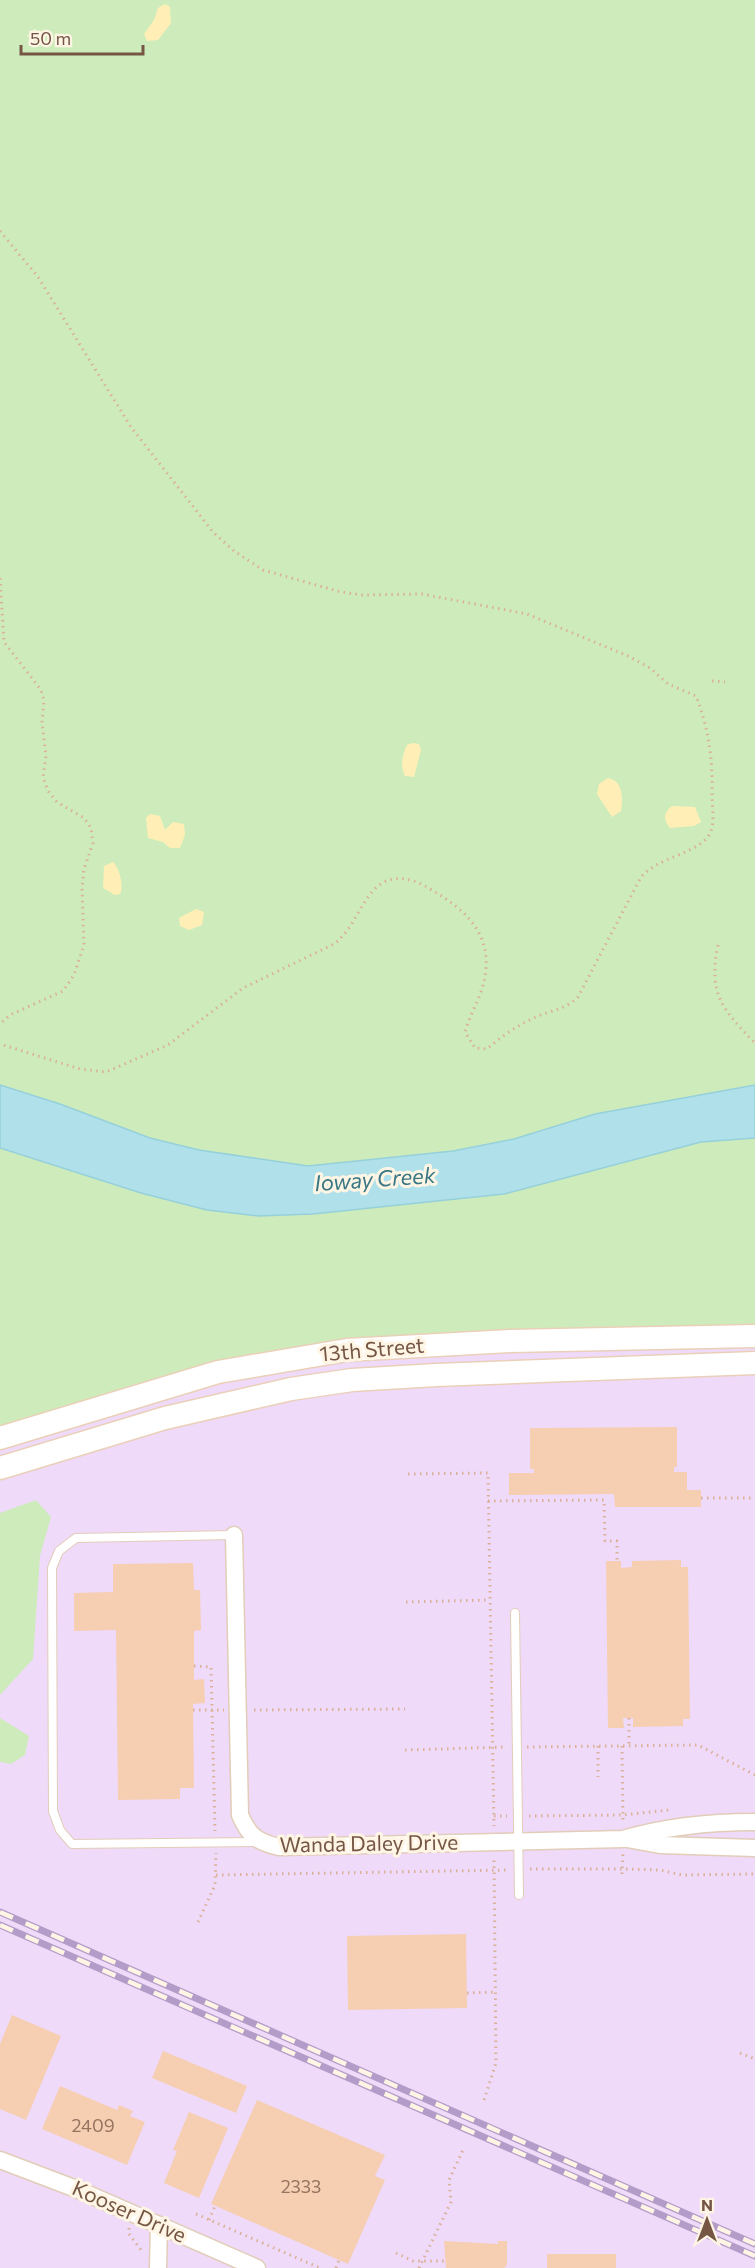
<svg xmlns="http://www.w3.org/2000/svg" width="755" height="2268" font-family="Commissioner,sans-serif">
<rect width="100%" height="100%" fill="#fef1dd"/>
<rect fill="#efdafa" x="0" y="0" width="755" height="2268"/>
<g fill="#ceecbb">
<polygon points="0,0 755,0 755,1324 647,1329 226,1361 160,1377 0,1427"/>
<polygon points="36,1500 51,1517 40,1556 33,1659 0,1695 0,1513"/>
<polygon points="0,1718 29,1736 25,1755 11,1764 0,1762"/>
</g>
<g fill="#ffefb6">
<polygon points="165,4 170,7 171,23 158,40 147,41 144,34 154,20 158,8"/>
<path d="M 413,743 L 419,744 L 421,750 L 414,777 L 405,776 C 400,766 402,755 407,745 Z"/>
<path d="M 608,778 C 623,781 623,798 621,811 L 612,817 L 597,794 L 599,784 Z"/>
<path d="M 672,806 L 695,807 L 701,822 L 694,826 L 670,828 C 663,819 663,813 672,806 Z"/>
<polygon points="150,814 160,816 165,830 173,822 184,824 185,835 180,848 170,848 163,842 148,838 146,818"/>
<path d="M 113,862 C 119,868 124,885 120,894 L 115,895 L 103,888 L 104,866 Z"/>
<polygon points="196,909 204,912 202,925 189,930 180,926 179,918"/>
</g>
<polygon fill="#b0e0e9" stroke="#96d0db" stroke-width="1.5" points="0,1085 60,1104 150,1138 199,1150 308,1166 453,1151 514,1139 595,1114 755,1085 755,1138 701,1142 504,1194 313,1214 259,1216 207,1210 141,1193 0,1148"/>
<g fill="#f6ceb2">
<polygon points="677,1427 677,1467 674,1467 674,1472 687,1472 687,1490 701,1490 701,1507 615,1507 614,1494 509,1495 509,1473 534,1473 534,1469 530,1469 530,1428"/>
<polygon points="681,1560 681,1567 688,1567 690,1719 683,1719 683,1726 633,1727 633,1718 623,1718 624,1728 608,1728 606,1561 621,1561 621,1568 632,1567 632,1561"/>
<polygon points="193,1563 194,1590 200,1590 201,1630 194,1631 194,1680 204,1679 205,1703 193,1704 194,1788 180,1788 180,1799 118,1800 116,1630 74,1631 74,1593 113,1592 113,1564"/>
<polygon points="466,1934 467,2008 348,2010 347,1936"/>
<polygon points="12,2015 61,2036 26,2120 0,2109 0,2044"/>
<polygon points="163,2051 247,2086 236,2113 152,2078"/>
<polygon points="60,2086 117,2110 119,2105 133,2111 130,2116 145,2122 127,2165 42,2129"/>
<polygon points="257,2100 385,2155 375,2176 385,2180 348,2264 211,2204"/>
<polygon points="189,2112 228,2128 199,2198 164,2183 177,2151 173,2150"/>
<polygon points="444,2241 498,2244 498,2241 507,2241 507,2265 504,2268 446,2268"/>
<rect x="547" y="2254" width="69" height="14"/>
</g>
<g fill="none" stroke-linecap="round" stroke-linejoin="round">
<defs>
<g id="lane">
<polyline points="234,1535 76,1538 59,1551 52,1568 53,1811 60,1830 72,1844 258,1842"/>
<polyline points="515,1613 519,1895"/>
</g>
<g id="street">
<path d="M 234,1535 L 240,1815 C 249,1836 257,1842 279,1847 L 623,1839 C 667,1826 709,1822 755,1822"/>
<polyline points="627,1839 660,1845 755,1848"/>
<polyline points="0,2160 79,2190 257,2268"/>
<polyline points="158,2268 159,2225"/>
</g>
<g id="secondary">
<polyline points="0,1438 218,1372 347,1350 510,1341 755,1336"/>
<polyline points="0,1468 165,1418 291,1389 352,1380 436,1375 755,1363"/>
</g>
</defs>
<use href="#lane" stroke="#e2cdb8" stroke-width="10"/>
<use href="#street" stroke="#e2cdb8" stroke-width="19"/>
<use href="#secondary" stroke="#ead0b8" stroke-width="25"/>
<g stroke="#dab196" stroke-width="3" stroke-dasharray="1.5 4.5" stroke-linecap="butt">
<path d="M 0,231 L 38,277 L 131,427 L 213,532 L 234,551 L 263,570 L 341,592 L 362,595 L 422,594 L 527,614 L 628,656 L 650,668 L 668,684 L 696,696 C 709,729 713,760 712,796 C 712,810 717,829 705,840 C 687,856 658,858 641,877 L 578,997 C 565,1010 551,1010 536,1017 C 518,1025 502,1036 487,1049 L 475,1048 L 465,1032 C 469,1017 477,1004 482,989 C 497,939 470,912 430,889 C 416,880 398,874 382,883 C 361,897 355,929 334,944 L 243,988 L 168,1045 L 106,1072 L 80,1069 L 0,1044"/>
<polyline points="0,578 4,642 41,690 44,701 42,722 46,756 43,777 48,791 57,802 84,818 91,828 93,843 84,869 82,888 84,945 74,975 63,991 10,1015 0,1024"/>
<polyline points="712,681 725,682"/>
<path d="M 718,945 C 708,994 722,1009 755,1043"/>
<polyline points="408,1474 488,1473 494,1826"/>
<polyline points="701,1498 755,1498"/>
<polyline points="488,1501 604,1500 605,1541 617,1541 617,1561"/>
<polyline points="406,1602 489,1600"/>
<polyline points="194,1666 211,1667 215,1831"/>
<polyline points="193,1710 224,1710"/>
<polyline points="254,1710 405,1709"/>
<polyline points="629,1718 629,1746"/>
<polyline points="598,1746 598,1777"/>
<polyline points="622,1746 623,1822"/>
<polyline points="527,1747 698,1745 755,1775"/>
<polyline points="405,1750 506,1747"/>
<polyline points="494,1816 507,1816"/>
<polyline points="529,1816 622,1815 669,1810"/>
<polyline points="530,1869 622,1869 660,1870 682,1875 755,1874"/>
<polyline points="622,1874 623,1853"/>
<polyline points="216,1875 508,1870"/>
<polyline points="198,1922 215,1885 216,1853"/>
<polyline points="467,1993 496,1992"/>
<polyline points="740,2053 755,2059"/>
<polyline points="484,2100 496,2063 494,1857"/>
<polyline points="196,2214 320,2268"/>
<polyline points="209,2220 215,2206"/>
<polyline points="129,2228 129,2234 141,2250"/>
<polyline points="396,2253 413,2261 444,2261"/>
<polyline points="336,2268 339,2260"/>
<polyline points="419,2268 451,2202 449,2180 463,2150"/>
</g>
<use href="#lane" stroke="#fff" stroke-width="8"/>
<use href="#street" stroke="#fff" stroke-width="16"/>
<use href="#secondary" stroke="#fff" stroke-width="22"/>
<defs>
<g id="rail">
<polyline points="0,1912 755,2244"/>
<polyline points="0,1925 755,2256"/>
</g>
</defs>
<use href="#rail" stroke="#b39cc7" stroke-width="7"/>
<use href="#rail" stroke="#fff5e5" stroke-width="4.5" stroke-dasharray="14" stroke-linecap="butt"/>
</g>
<g text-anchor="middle" stroke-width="6" stroke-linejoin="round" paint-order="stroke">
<g font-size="18" fill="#957460">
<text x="93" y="2132">2409</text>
<text x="301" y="2193">2333</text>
</g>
<g font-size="21" fill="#755644" stroke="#fff5e5">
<text transform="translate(372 1350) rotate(-5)" y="7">13th Street</text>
<text transform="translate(369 1844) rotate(-1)" y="7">Wanda Daley Drive</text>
<text transform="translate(129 2212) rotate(24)" y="7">Kooser Drive</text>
</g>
<g font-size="22" font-style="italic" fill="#397784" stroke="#fff5e5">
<text transform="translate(375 1179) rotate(-4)" y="8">Ioway Creek</text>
</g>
</g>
<g transform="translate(707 2220)" stroke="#fff5e5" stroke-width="4.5" paint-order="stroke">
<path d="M0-4.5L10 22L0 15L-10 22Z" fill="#755644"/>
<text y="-9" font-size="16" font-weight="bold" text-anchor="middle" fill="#755644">N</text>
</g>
<path d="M21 45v9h122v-9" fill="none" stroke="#755644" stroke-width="3"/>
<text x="30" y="45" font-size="18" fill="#755644" stroke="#fff5e5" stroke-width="4.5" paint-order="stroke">50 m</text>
</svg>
